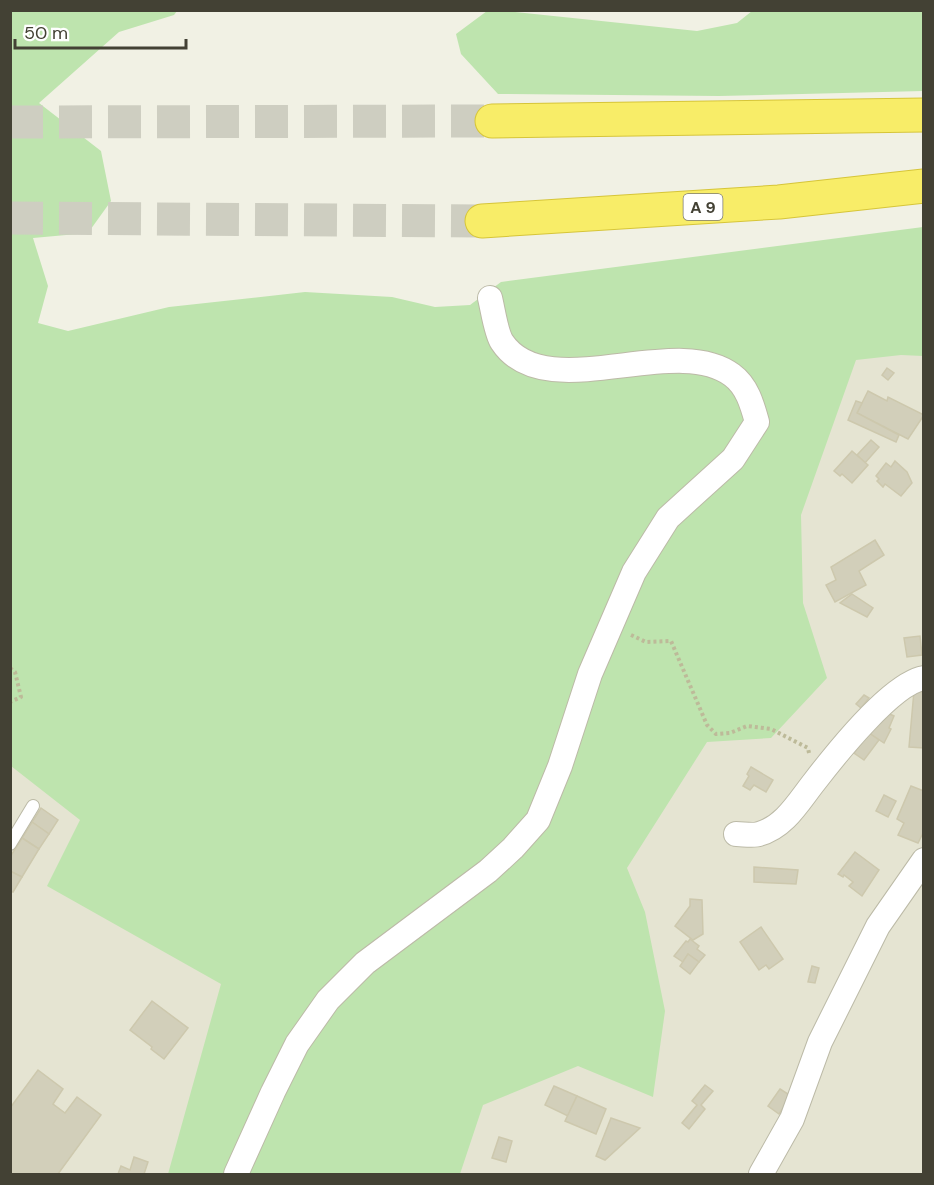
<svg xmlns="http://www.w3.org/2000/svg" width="934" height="1185" font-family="'DM Sans',sans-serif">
<rect width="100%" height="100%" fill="#f1f1e4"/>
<g fill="#e5e4d2">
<polygon points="923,261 923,1174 415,1174 841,284"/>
<polygon points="10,538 277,892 203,1174 11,1174"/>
</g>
<g fill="#bee4ae">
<polygon points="10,11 177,11 174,15 119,32 39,103 101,151 111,201 88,233 33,238 48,286 38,323 68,331 169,307 305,292 392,297 435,307 470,305 501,282 923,227 923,356 901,355 856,360 801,515 803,603 827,678 771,738 707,742 627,868 645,912 665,1011 653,1097 578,1066 483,1105 460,1174 168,1174 221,984 47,886 80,820 11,766"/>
<polygon points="487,11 506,11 697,31 737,23 752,11 923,11 923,91 719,96 498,94 461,54 456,34"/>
</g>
<g fill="#d2cfba" stroke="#cdc8ad" stroke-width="1.5">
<polygon points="887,368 894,373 888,380 882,375"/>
<polygon points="868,391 887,401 888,397 924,415 908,439 857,413"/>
<polygon points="856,401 862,403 857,413 899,435 896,442 848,420"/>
<polygon points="871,440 879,447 865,463 857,455"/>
<polygon points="852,451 868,465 852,483 842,474 840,476 834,471"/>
<polygon points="895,461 907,472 912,483 901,496 885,484 883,487 877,481 879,479 876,476 886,463 891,467"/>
<polygon points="875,540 884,555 859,571 866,585 835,602 826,585 836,580 831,567"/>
<polygon points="852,594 873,608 867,617 840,603"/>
<polygon points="920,636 922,655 907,657 904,638"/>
<polygon points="914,691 924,692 924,748 909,747"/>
<polygon points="864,695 869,698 861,708 856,704"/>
<polygon points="885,712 894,716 889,728 891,729 884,743 869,733"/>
<polygon points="869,733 879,740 864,760 854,753"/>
<polygon points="751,767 773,780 766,792 754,785 750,790 743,786 749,776 747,774"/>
<polygon points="911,786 924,791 924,831 918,843 898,835 904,823 897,819"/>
<polygon points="884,795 896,801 888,817 876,811"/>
<polygon points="41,808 58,820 49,834 32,822"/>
<polygon points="32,822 49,834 39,849 22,838"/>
<polygon points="22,838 39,849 22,877 10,871 10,857"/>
<polygon points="855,852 879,870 862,896 849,886 853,882 844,875 843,877 838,874"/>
<polygon points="754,867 798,870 796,884 754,882"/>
<polygon points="10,871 22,877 13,892 10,891"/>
<polygon points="690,899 702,900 703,934 693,940 675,926 690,906"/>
<polygon points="761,927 783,959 769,969 766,965 759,970 740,942"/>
<polygon points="690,939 699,946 697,949 705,955 699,962 688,954 683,962 674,956 686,941 688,942"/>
<polygon points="688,954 699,962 690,974 680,966"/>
<polygon points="812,966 819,968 815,983 808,982"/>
<polygon points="152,1001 188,1028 164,1059 151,1049 152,1047 130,1030"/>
<polygon points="38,1070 63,1089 53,1104 65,1113 77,1097 101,1115 58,1174 10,1174 10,1108"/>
<polygon points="705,1085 713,1091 701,1105 705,1109 689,1129 682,1123 697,1105 692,1101"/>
<polygon points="554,1086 577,1096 568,1116 545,1105"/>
<polygon points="780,1089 791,1096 779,1114 768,1106"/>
<polygon points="577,1096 606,1109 596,1134 565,1121"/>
<polygon points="611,1118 640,1128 605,1160 596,1156"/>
<polygon points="499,1137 512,1141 506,1162 492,1158"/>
<polygon points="134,1157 148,1162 144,1174 118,1174 121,1166 130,1170"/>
</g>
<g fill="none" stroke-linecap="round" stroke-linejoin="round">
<g stroke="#cecec1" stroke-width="33" stroke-dasharray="33 16" stroke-linecap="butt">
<polyline points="10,122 492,121"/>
<polyline points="10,218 482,221"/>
</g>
<defs>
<polyline id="service" points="10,844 33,806"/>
<g id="minor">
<path d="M 736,834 C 743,834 753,836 759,834 C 785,827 799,801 815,781 C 835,755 892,683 924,678"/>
<path d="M 236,1174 L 273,1092 L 297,1044 L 328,1000 L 365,963 L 488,871 L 513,848 L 538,820 L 560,766 L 590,674 L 634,572 L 668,518 L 733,459 L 757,422 C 752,404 747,386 732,375 C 675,332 545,407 502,342 C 496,333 493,310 490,298"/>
<polyline points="761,1174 792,1119 820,1042 878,926 924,860"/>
</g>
<g id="motorway">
<polyline points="492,121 924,115"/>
<polyline points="482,221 779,202 924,186"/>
</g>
</defs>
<use href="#service" stroke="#bcbaa7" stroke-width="14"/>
<use href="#minor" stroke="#bcbaa7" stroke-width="26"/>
<use href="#motorway" stroke="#d6c539" stroke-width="35"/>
<g stroke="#bdba99" stroke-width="4" stroke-dasharray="3 3" stroke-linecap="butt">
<polyline points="631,635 646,642 671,641 707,725 716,734 730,733 747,726 771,729 808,748 809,753"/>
<polyline points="10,668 15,672 21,697 10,702"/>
</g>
<use href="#service" stroke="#fff" stroke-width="12"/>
<use href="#minor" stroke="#fff" stroke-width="24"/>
<use href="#motorway" stroke="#f8ed68" stroke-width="33"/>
</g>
<g text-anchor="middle" stroke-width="4.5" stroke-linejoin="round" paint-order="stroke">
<rect fill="#fff" stroke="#7b7a71" stroke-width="1.5" x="683.5" y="194" width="39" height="26" rx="4.5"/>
<g font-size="16" font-weight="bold" fill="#434134">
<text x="703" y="213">A 9</text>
</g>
</g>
<rect width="934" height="1185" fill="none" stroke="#434134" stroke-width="24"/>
<path d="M15 39v9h171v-9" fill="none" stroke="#434134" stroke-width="3"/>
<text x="24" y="39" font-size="18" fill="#434134" stroke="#ffffff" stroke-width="4.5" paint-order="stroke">50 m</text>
</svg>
